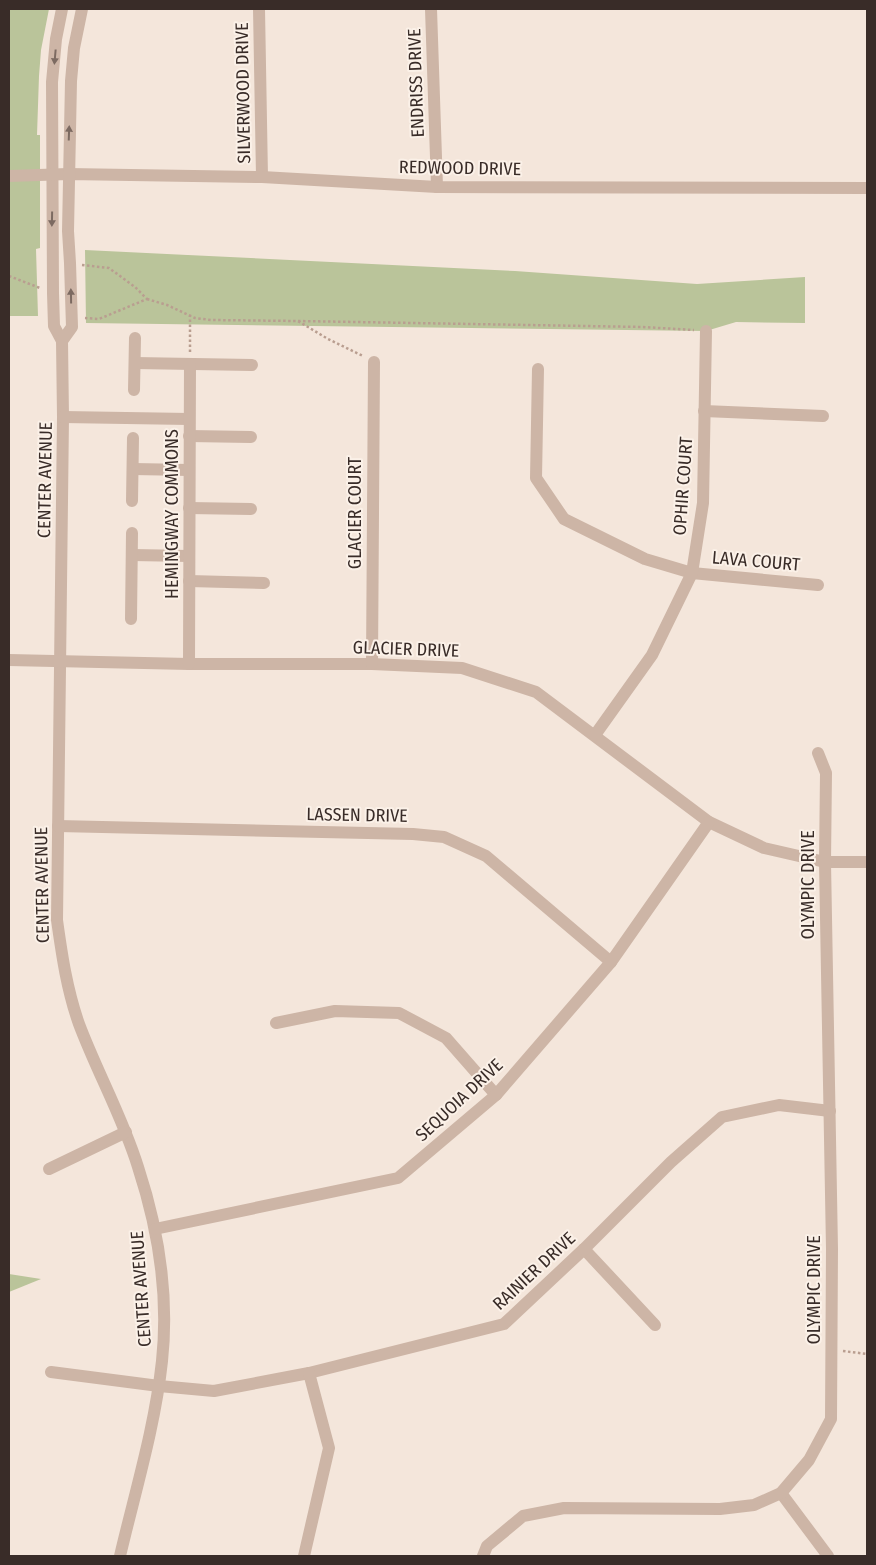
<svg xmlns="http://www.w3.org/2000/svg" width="876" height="1565" font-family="'Fira Sans Condensed',sans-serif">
<rect width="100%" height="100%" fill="#f4e6db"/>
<g fill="#bac49a">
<polygon points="9,9 49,9 41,50 39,76 37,135 40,135 40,248 36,249 38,316 9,316"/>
<polygon points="85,250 515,271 697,284 805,277 805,323 736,322 706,331 86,323"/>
<polygon points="9,1274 41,1279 9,1292"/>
</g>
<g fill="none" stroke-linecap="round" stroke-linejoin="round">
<g stroke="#b99e90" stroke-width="2.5" stroke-dasharray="2.5 2.5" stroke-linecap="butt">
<polyline points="82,265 109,268 135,287 147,299 99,319 85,318"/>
<polyline points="9,276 40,288"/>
<polyline points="147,299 167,305 195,318 211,320 298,321 328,339 363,356"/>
<polyline points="298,321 643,327 694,330"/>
<polyline points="190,352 190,316"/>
<polyline points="843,1351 867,1354"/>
</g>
<g stroke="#cdb5a6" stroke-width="12">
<path d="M 62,9 L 56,39 L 52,82 L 53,293 L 54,326 L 62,341 L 63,417 L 57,920 C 62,956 67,990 79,1024 C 97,1072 123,1118 138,1167 C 158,1228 169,1296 162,1361 C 155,1427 135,1492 120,1556"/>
<polyline points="259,9 262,177"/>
<polyline points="431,9 437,187"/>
<polyline points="9,176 68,174 262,177 437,187 867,188"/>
<polyline points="62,341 72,327 70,263 68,231 71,81 74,48 82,9"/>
<polyline points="135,363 252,365"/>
<polyline points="538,369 536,478 564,519 645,559 692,573 818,585"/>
<polyline points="134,390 135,338"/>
<polyline points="704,411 823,416"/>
<polyline points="63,417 189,419"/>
<polyline points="189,436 251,437"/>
<polyline points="133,469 189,470"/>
<polyline points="132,501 133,438"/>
<polyline points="189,508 251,509"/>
<polyline points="132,555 189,556"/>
<polyline points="189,581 264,583"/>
<polyline points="131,619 132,533"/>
<polyline points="9,660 189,664 372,664 462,668 536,692 709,822 764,848 825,862 867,862"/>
<polyline points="189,664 190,364"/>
<polyline points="372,664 374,362"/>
<polyline points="595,735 652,655 692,573 703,503 706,331"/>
<polyline points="58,826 413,834 444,837 486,856 611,962"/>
<polyline points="276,1023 335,1011 399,1013 446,1038 496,1095"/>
<polyline points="49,1169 126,1132"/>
<polyline points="155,1229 398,1178 496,1095 611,962 709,822"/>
<polyline points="584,1249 655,1325"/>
<polyline points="51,1372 159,1386 214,1391 309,1373 504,1324 584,1249 671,1162 722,1117 779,1105 830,1111"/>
<polyline points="781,1493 828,1556"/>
<polyline points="304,1556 329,1448 309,1373"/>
<polyline points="483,1556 487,1546 523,1516 564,1508 720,1509 754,1505 781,1493 809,1460 831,1419 832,1249 825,862 826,773 818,753"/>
</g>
</g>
<defs><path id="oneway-solid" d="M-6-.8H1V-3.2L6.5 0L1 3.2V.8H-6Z" transform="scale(1.25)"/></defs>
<g fill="#7c6a61">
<use href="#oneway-solid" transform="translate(55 57) rotate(95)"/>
<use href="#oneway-solid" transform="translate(69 133) rotate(-88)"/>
<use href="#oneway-solid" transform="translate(52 219) rotate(91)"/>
<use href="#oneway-solid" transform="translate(71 296) rotate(-91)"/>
</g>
<g text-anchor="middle" stroke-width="4" stroke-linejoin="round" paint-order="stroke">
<g font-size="18" fill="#392c28" stroke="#fbf1e8">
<text transform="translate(416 83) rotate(-92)" y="6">ENDRISS DRIVE</text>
<text transform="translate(243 93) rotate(-91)" y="6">SILVERWOOD DRIVE</text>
<text transform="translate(460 168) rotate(1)" y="6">REDWOOD DRIVE</text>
<text transform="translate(45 480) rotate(-89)" y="6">CENTER AVENUE</text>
<text transform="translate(683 486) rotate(-86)" y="6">OPHIR COURT</text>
<text transform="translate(355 513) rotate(-90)" y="6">GLACIER COURT</text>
<text transform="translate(172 514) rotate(-90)" y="6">HEMINGWAY COMMONS</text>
<text transform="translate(756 561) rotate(5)" y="6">LAVA COURT</text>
<text transform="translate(406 649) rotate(2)" y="6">GLACIER DRIVE</text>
<text transform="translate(357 815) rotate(1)" y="6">LASSEN DRIVE</text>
<text transform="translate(42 885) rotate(-91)" y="6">CENTER AVENUE</text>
<text transform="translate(808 885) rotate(-90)" y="6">OLYMPIC DRIVE</text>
<text transform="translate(459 1100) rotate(-43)" y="6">SEQUOIA DRIVE</text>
<text transform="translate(534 1271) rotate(-43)" y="6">RAINIER DRIVE</text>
<text transform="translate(141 1289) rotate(-94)" y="6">CENTER AVENUE</text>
<text transform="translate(814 1290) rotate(-90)" y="6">OLYMPIC DRIVE</text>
</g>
</g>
<rect width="876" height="1565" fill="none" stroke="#392c28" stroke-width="20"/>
</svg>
